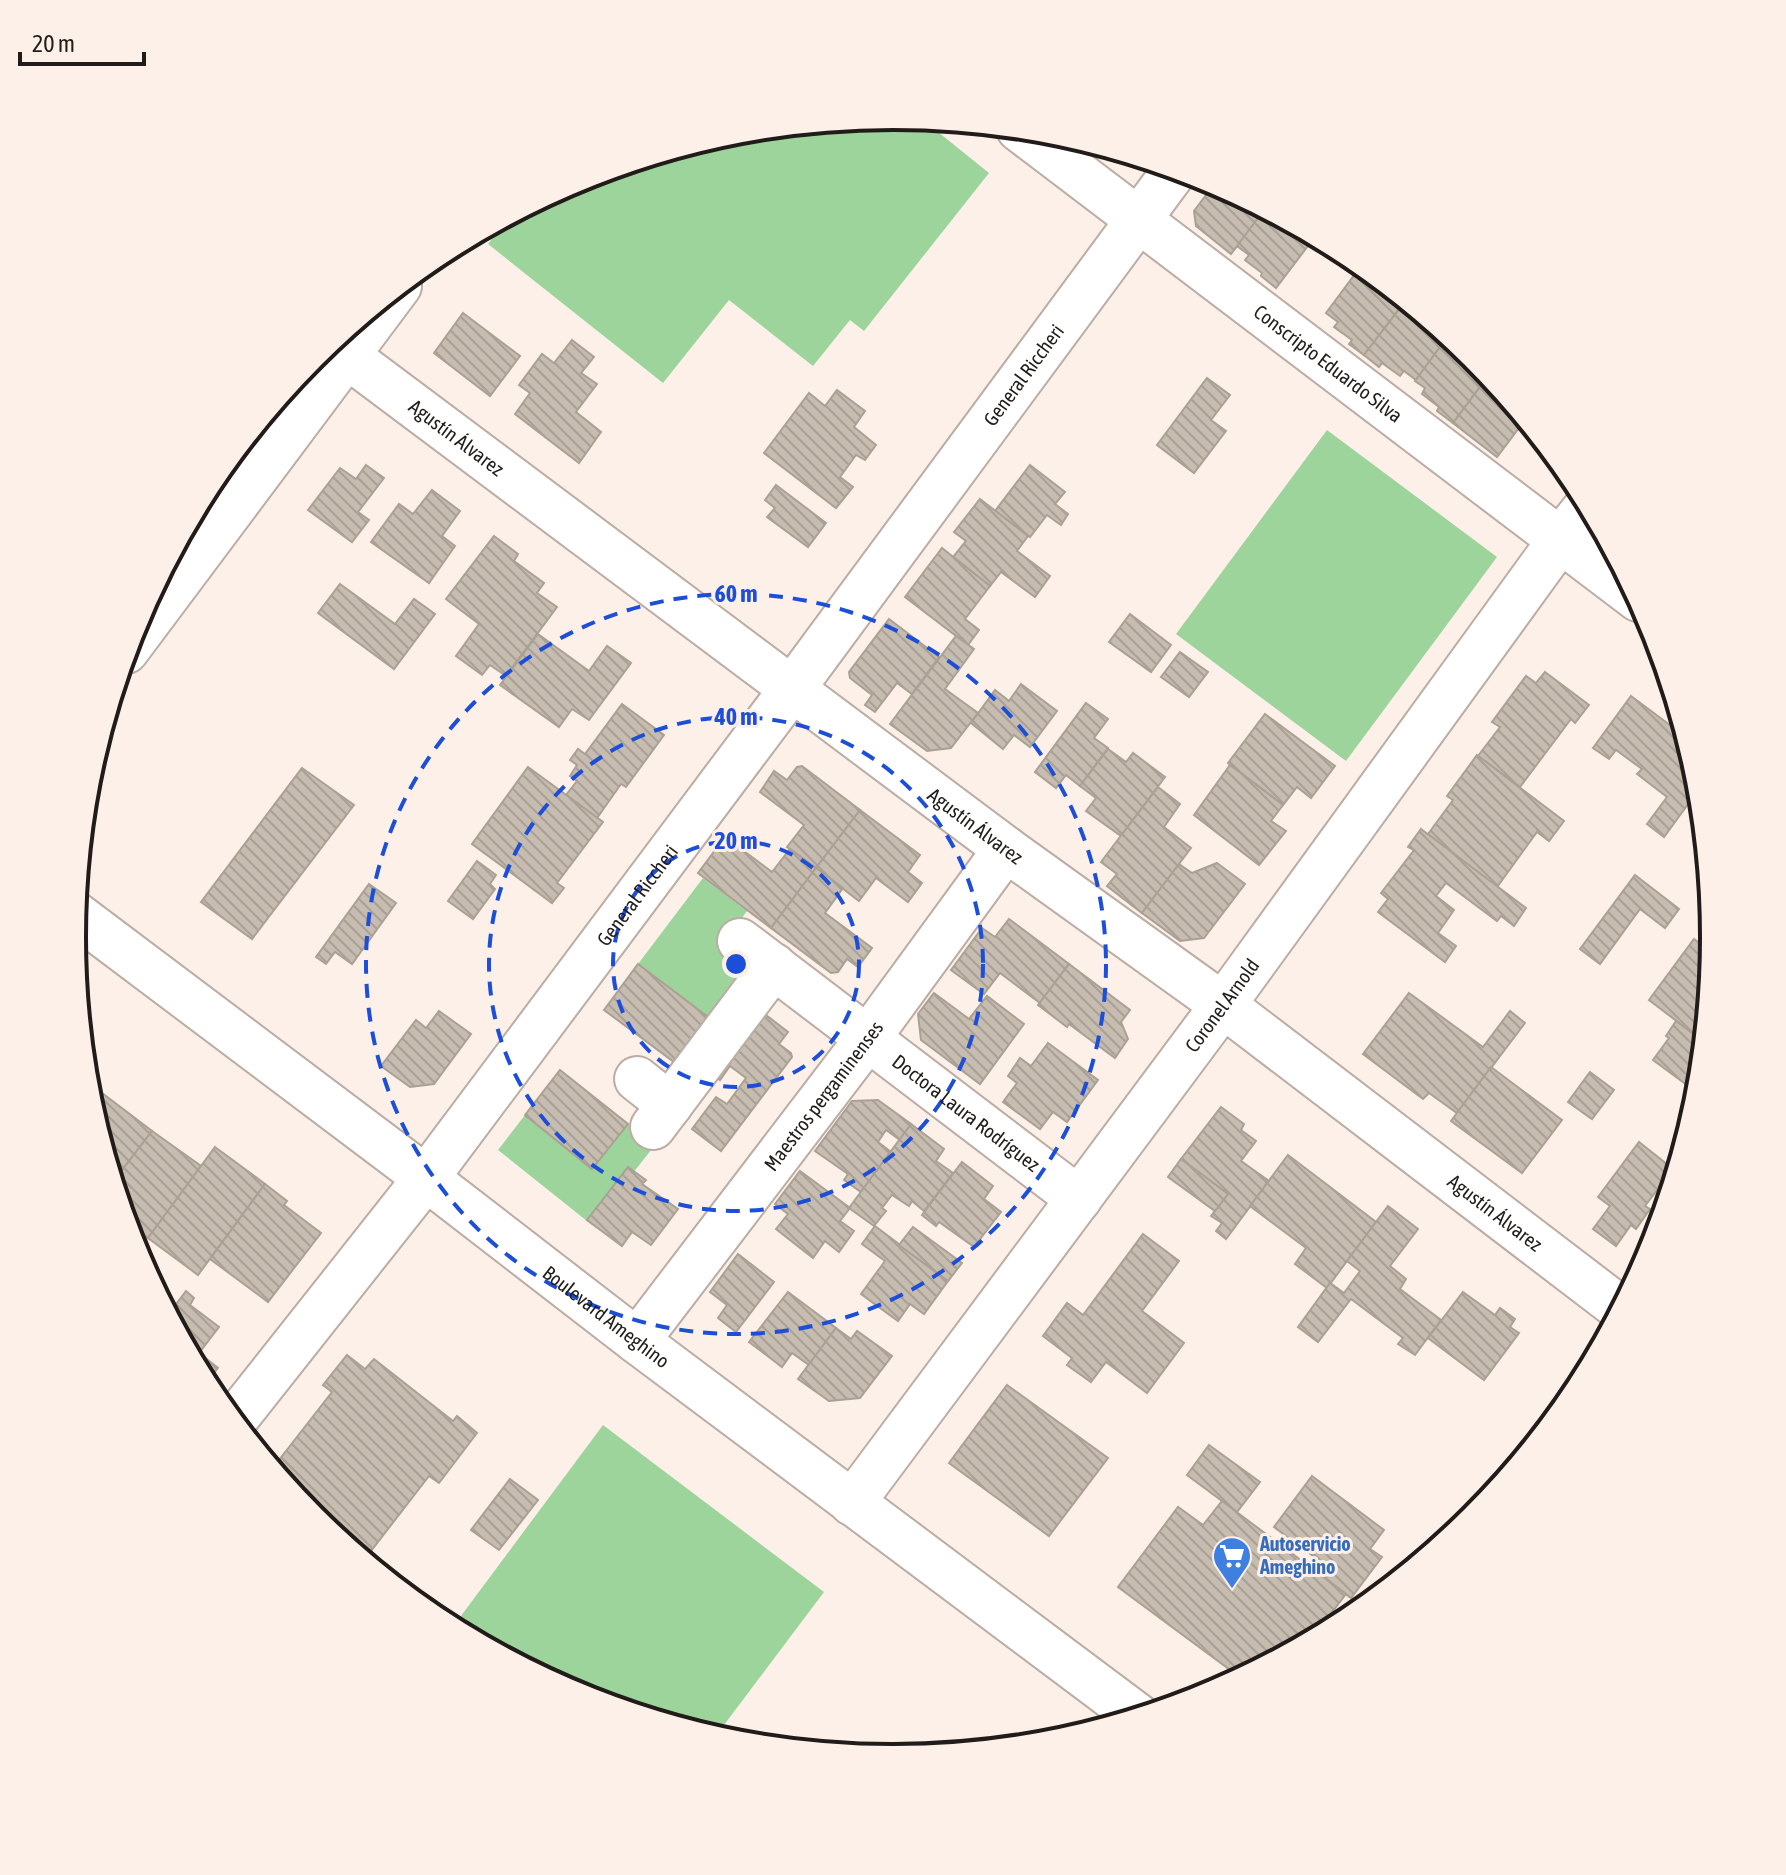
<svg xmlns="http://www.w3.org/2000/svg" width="1786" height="1875" font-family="'Asap Condensed',sans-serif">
<defs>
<pattern id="building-back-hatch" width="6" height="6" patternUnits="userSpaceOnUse" patternTransform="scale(2)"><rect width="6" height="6" fill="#c6bcaf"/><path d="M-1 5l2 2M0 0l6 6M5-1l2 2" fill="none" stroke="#aaa196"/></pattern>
</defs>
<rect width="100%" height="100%" fill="#fdf0e9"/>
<g fill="#9cd49c">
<polygon points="893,117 922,119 989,173 864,331 850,320 813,366 729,300 663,383 488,244 511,215 579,179 733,132"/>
<polygon points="1327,430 1497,557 1346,761 1176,634"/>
<polygon points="703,878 747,911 719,949 744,968 708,1017 638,964"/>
<polygon points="525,1115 592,1169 628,1124 655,1145 592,1225 498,1150"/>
<polygon points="603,1425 824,1592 715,1737 578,1696 452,1628"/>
</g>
<g fill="url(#building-back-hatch)" stroke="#aaa194" stroke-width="2">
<polygon points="1215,183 1265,210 1231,254 1196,226 1194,211"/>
<polygon points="1264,210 1314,238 1276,288 1261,276 1262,273 1245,260 1249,255 1237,246"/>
<polygon points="1361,266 1394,291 1391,295 1403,304 1364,355 1349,344 1352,340 1334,327 1338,322 1326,313"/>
<polygon points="1403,304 1430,325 1432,323 1448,336 1416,380 1404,371 1400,376 1382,363 1379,367 1364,355"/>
<polygon points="463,313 520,356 490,396 434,353"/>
<polygon points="1448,336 1474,357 1489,375 1453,423 1437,411 1439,407 1422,394 1425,388 1415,381"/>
<polygon points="572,340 594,357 581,373 597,384 576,412 601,432 579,463 515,414 530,393 519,385 542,354 554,363"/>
<polygon points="1489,375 1525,420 1497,457 1453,423"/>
<polygon points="1207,378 1230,395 1211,420 1226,431 1194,473 1157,445"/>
<polygon points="837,390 865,411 854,427 876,445 865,460 856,455 840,477 853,487 836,508 764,453 809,393 825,406"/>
<polygon points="366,465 384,478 358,512 369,520 352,542 308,510 340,468 356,479"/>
<polygon points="1030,465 1065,492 1055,504 1068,514 1061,525 1047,515 1030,537 995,511"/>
<polygon points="776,485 826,523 808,547 767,517 775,508 765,500"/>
<polygon points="432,490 460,511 442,536 455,546 429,583 371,542 399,504 413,514"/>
<polygon points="980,499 1028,536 1017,551 1050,576 1035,597 1001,572 990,586 953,557 966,541 954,532"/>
<polygon points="494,536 518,554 514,561 544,583 537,593 557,607 506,676 490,665 482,675 456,656 479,624 446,599"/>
<polygon points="942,548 990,586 965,619 979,630 968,645 905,597"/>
<polygon points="340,584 395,624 414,599 435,614 394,669 318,613"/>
<polygon points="1130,614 1171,645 1151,672 1109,642"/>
<polygon points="889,619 939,657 912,694 897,683 875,712 865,705 872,695 850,678 849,672"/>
<polygon points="538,634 589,671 607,646 631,663 589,720 572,709 559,727 500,685"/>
<polygon points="956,636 974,649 945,689 978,713 951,748 927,751 890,724"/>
<polygon points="1180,652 1208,672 1189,697 1161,677"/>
<polygon points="1545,672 1589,705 1575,723 1571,719 1520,787 1478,756 1500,727 1492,722 1526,676 1536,683"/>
<polygon points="1021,684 1057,711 1030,747 1014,735 1003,749 971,723 995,690 1009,701"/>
<polygon points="1631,696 1686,737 1698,778 1699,789 1664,837 1647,824 1667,797 1637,774 1642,769 1616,750 1609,759 1593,748"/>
<polygon points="1086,703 1108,719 1094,738 1108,748 1080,786 1066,775 1056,788 1035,772"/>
<polygon points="622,704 664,735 626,787 621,784 597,818 566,795 577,781 570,776 577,765 570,760 578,749 585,754"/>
<polygon points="1265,714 1335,766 1311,798 1297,787 1283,805 1228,763"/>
<polygon points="1108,749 1126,762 1133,753 1165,777 1121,836 1086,811 1096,798 1080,786"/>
<polygon points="1477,755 1564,821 1549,841 1537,832 1497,887 1428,834 1453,800 1447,796"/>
<polygon points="1230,765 1283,805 1271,821 1286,831 1259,865 1194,815"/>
<polygon points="802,766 860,810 816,868 787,847 804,825 760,792 774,771 787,780 797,767"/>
<polygon points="528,767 603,822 557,883 564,888 552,903 472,844"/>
<polygon points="302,768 354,805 252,939 201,902"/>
<polygon points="1158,787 1180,804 1164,827 1191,848 1142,913 1107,886 1117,874 1101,862"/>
<polygon points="860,810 920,855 908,872 922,883 908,902 876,878 859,901 816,868"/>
<polygon points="1421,829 1526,908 1514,926 1501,916 1497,921 1446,883 1436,896 1454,910 1438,933 1456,946 1445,962 1378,912 1388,899 1381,893 1414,850 1408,847"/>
<polygon points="725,837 772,872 790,849 816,868 771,928 698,873"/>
<polygon points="477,861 496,875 490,884 495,889 473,919 448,901"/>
<polygon points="1217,863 1245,884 1204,938 1180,941 1142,913 1179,864 1192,873"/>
<polygon points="816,868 843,888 825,913 872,948 858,967 847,959 838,972 831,973 771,928"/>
<polygon points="1635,875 1679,909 1665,928 1640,909 1600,964 1580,949"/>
<polygon points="369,884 396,903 352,964 335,952 326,964 316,957"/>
<polygon points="1009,919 1069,964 1040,1003 1000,973 984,994 951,970 982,928 995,937"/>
<polygon points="1694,939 1713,953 1704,1042 1649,1000"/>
<polygon points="638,964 708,1017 674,1062 604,1010"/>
<polygon points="1069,964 1130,1010 1121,1022 1128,1039 1115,1058 1069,1024 1067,1027 1038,1005"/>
<polygon points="934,993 969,1019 987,996 1024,1024 980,1084 921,1040 918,1014"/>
<polygon points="1409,993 1483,1047 1510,1011 1525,1023 1457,1113 1429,1093 1423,1099 1363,1054"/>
<polygon points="753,1005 788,1032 779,1044 791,1053 792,1057 721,1151 692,1129 716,1097 727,1104 746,1078 730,1066 720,1080 705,1069"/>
<polygon points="439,1011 471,1034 434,1084 410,1087 381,1066 416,1020 426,1028"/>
<polygon points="1676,1021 1704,1042 1699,1094 1653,1060 1669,1038 1666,1036"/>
<polygon points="1048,1043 1098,1080 1067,1122 1053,1112 1040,1129 1003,1102 1017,1083 1008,1076 1020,1058 1031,1066"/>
<polygon points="1491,1067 1562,1120 1522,1173 1451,1121"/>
<polygon points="560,1070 628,1124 592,1169 525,1115"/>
<polygon points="1590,1072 1614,1090 1592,1119 1568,1102"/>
<polygon points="102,1093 152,1131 113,1182 91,1108"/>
<polygon points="878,1100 911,1124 900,1140 886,1130 878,1142 891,1152 861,1192 844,1180 848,1174 815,1151 852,1101"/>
<polygon points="1221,1107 1244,1124 1241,1130 1256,1141 1241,1161 1269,1181 1226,1239 1216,1231 1222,1223 1211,1216 1228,1194 1181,1159"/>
<polygon points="911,1124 944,1149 936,1161 953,1173 924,1211 912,1201 909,1206 892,1195 882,1208 886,1211 874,1226 849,1208"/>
<polygon points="152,1131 201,1166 148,1238 125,1221 113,1182"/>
<polygon points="1639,1142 1673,1169 1645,1206 1650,1209 1636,1229 1631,1225 1616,1246 1593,1229 1610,1206 1598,1197"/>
<polygon points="215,1147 265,1184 198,1275 148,1238"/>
<polygon points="1288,1155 1376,1222 1327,1288 1295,1264 1306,1248 1250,1206"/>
<polygon points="1181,1159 1228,1194 1215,1211 1168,1177"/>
<polygon points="962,1162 993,1186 984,1199 1001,1212 974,1247 939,1222 936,1226 922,1215"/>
<polygon points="628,1167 646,1180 642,1184 678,1209 651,1245 632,1232 622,1246 587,1220"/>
<polygon points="800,1171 850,1208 840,1221 854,1231 839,1252 825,1241 813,1258 776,1229 788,1214 775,1204"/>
<polygon points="265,1184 287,1201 284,1205 321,1233 268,1302 210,1259"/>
<polygon points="1388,1206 1418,1229 1390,1266 1406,1279 1400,1289 1441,1320 1415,1355 1398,1344 1403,1338 1351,1299 1318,1342 1298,1327 1330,1283 1344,1293 1360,1271 1347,1261"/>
<polygon points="875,1226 948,1281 924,1314 910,1304 898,1321 861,1294 885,1261 862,1244"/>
<polygon points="913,1227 962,1263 948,1281 899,1245"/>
<polygon points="1143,1234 1179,1261 1142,1311 1184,1343 1147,1393 1106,1362 1091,1382 1067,1365 1072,1358 1043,1336 1067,1303 1083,1315"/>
<polygon points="738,1254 774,1282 736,1332 718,1318 727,1305 710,1292"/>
<polygon points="186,1291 194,1298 190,1305 219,1327 199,1353 182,1340 168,1315"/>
<polygon points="788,1292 836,1328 809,1365 792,1353 782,1367 749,1342"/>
<polygon points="1463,1292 1495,1315 1500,1308 1515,1319 1510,1327 1519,1333 1484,1380 1428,1338"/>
<polygon points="836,1328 851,1339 857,1331 892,1356 860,1398 829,1401 798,1379"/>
<polygon points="185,1342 218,1368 205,1384 184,1344"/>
<polygon points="347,1355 365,1369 374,1359 453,1421 457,1416 477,1433 439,1483 429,1476 364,1560 312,1518 272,1469 332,1392 323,1385"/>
<polygon points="1007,1385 1108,1458 1049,1536 949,1463"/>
<polygon points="1209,1445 1260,1482 1237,1512 1187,1475"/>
<polygon points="1312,1476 1384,1530 1370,1549 1382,1557 1351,1598 1314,1570 1321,1562 1274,1527"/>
<polygon points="510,1479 538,1500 499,1550 471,1530"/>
<polygon points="1222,1501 1346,1594 1310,1641 1241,1678 1118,1587 1178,1507 1203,1525"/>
</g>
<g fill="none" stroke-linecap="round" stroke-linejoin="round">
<defs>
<g id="minor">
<path id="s1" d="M 1019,129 L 1638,599"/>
<path id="s2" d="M 330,343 L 1006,849 L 1223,1005 L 1621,1309"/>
<polyline points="126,651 399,286"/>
<path id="s3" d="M 740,941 L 1079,1199"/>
<polyline points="637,1079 670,1105"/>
<polyline points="653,1127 774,966"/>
<path id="s4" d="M 637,1341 L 868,1038 L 1006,849"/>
<path id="s5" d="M 233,1422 L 426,1178 L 792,689 L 1176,169"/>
<path id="s6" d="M 852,1503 L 1223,1005 L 1561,539 L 1588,505"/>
</g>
<g id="major">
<path id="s7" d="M 74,913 L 426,1178 L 637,1341 L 1139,1717"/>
</g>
</defs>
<use href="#minor" stroke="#bbaca4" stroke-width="48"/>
<use href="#major" stroke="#bbaca4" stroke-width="48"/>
<use href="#minor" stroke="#fff" stroke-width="44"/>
<use href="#major" stroke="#fff" stroke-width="44"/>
</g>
<g fill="none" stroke="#1d4ed8" stroke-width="4" stroke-dasharray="14 10">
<circle cx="736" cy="964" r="123"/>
<circle cx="736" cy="964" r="247"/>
<circle cx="736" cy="964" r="370"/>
</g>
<defs>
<symbol id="supermarket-pin" viewBox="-11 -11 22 30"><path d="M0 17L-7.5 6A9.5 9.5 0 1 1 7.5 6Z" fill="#3f7fe0" stroke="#fdf0e9"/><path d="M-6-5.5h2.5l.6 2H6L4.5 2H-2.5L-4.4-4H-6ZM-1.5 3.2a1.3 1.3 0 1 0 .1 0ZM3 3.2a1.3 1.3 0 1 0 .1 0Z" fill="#fff"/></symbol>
</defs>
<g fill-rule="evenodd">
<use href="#supermarket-pin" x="1210" y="1534" width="44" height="60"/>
</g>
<g text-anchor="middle" stroke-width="6" stroke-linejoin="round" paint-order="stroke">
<g font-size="20" fill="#211c19" stroke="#fdf0e9">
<text dy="7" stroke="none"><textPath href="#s1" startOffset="388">Conscripto Eduardo Silva</textPath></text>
<text dy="7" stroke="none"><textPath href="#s5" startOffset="1312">General Riccheri</textPath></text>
<text dy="7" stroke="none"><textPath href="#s2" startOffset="158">Agustín Álvarez</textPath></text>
<text dy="7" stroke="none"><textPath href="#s2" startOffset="806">Agustín Álvarez</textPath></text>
<text dy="7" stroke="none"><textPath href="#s5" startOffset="664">General Riccheri</textPath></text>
<text dy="7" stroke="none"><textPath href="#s6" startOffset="620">Coronel Arnold</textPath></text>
<text dy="7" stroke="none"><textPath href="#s4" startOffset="308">Maestros pergaminenses</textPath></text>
<text dy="7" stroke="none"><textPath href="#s3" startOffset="284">Doctora Laura Rodríguez</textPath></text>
<text dy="7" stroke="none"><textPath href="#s2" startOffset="1454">Agustín Álvarez</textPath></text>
<text dy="7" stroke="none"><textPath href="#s7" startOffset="668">Boulevard Ameghino</textPath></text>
</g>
<g font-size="20" font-weight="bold" fill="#366cbe" stroke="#fdf0e9" text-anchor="start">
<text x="1260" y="1551">Autoservicio<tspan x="1260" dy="23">Ameghino</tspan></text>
</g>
</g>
<path d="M0 0H1786V1875H0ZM86 937a807 807 0 1 1 1614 0a807 807 0 1 1-1614 0Z" fill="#fdf0e9" fill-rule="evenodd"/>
<path fill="none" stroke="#211c19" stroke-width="4" d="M86 937a807 807 0 1 1 1614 0a807 807 0 1 1-1614 0Z"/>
<circle cx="736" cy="964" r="12" fill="#1d4ed8" stroke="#fdf0e9" stroke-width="4"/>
<g font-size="24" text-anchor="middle" font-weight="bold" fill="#1d4ed8" stroke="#fdf0e9" stroke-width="6" stroke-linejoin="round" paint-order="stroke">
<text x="736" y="602">60 m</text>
<text x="736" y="725">40 m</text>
<text x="736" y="849">20 m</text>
</g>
<path d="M20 52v12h124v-12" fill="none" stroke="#211c19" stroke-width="4"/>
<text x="32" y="52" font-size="24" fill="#211c19" stroke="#fdf0e9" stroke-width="6" paint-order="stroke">20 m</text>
</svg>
